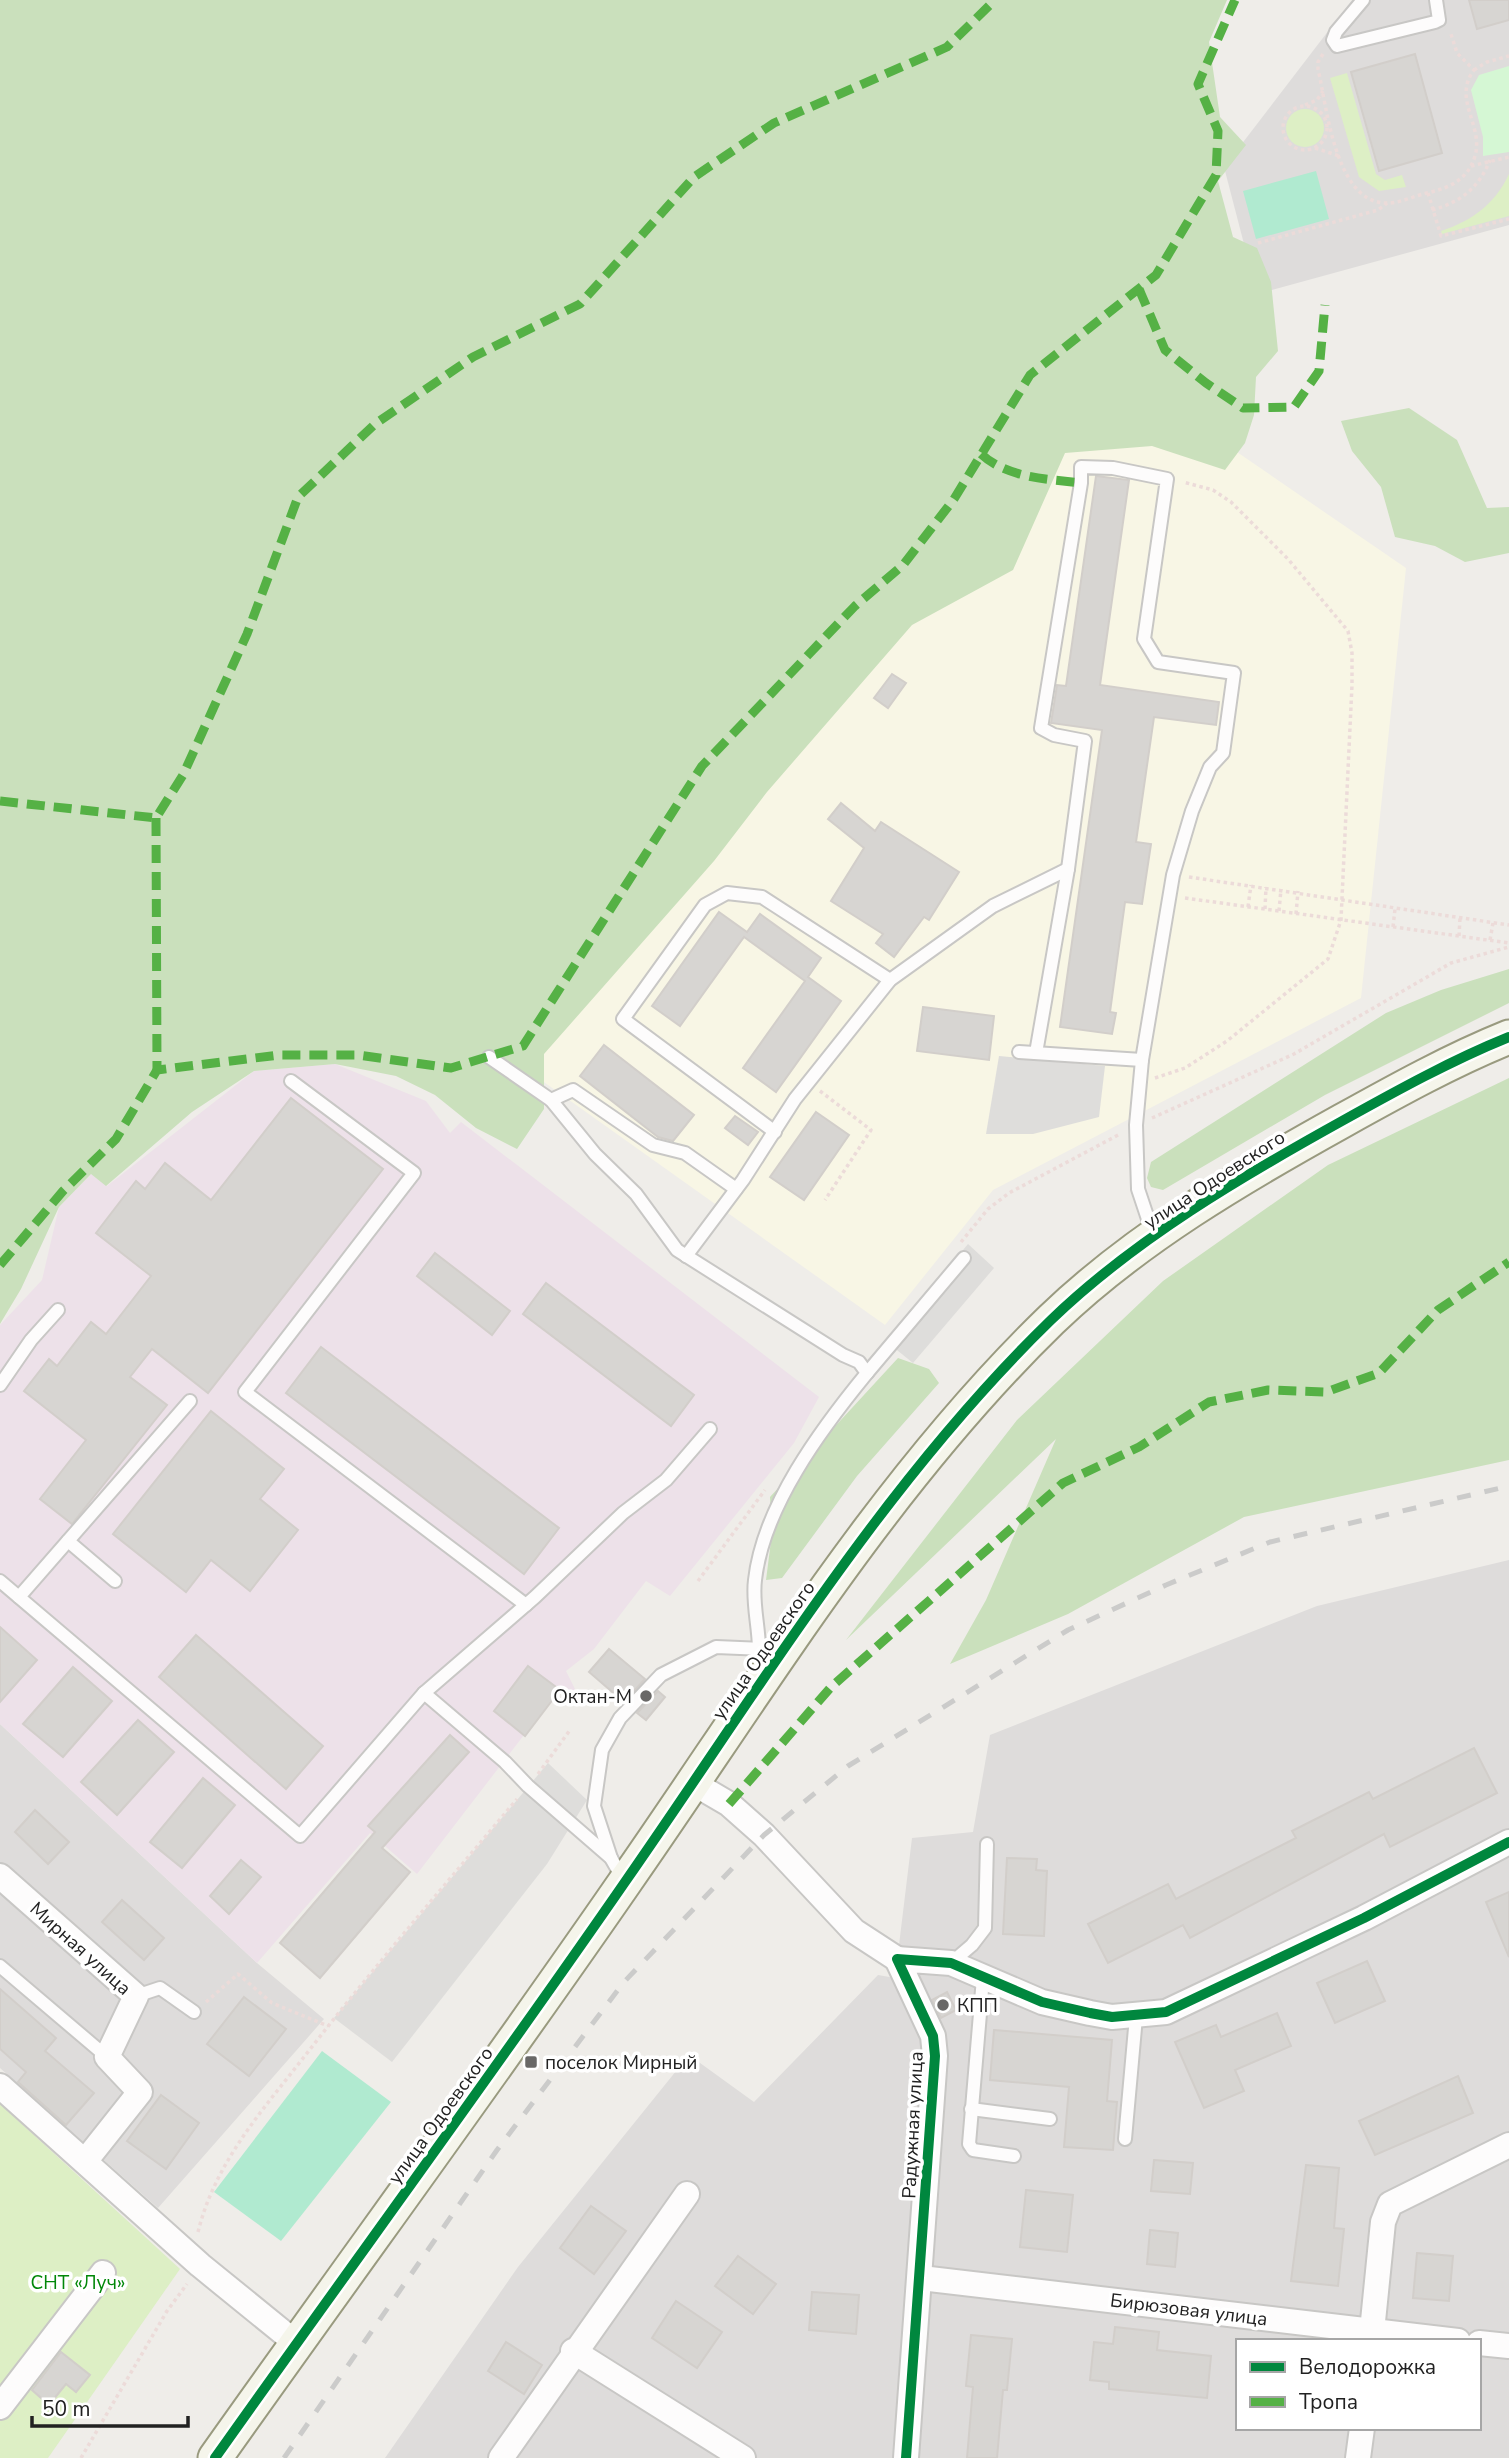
<svg xmlns="http://www.w3.org/2000/svg" width="1509" height="2458" font-family="'Nunito Sans',sans-serif">
<rect width="100%" height="100%" fill="#efede9"/>
<g fill="#dedcdb" fill-rule="evenodd">
<polygon points="1352,0 1509,0 1509,225 1257,294 1224,167"/>
<path d="M 1509,1560 L 1509,2458 L 385,2458 L 518,2267 L 689,2055 L 754,2102 L 878,1975 L 895,1978 L 912,1838 L 973,1832 L 990,1735 L 1317,1606 ZM 1238,2341 L 1479,2341 L 1479,2428 L 1238,2428 Z"/>
<polygon points="0,1724 257,1963 324,2019 158,2208 0,2068"/>
</g>
<polygon fill="#ede1e9" points="335,1064 426,1101 450,1133 461,1122 819,1397 794,1443 670,1596 646,1581 594,1649 566,1671 584,1707 557,1692 417,1874 370,1833 257,1963 0,1724 0,1325 42,1280 59,1207 91,1174 107,1186 254,1071"/>
<polygon fill="#f8f6e5" points="1062,407 1196,424 1406,568 1361,998 993,1190 885,1325 527,1070"/>
<g fill="#ddefc5">
<polygon points="1347,73 1376,174 1385,180 1402,175 1406,187 1379,191 1359,177 1330,78"/>
<circle cx="1305" cy="128" r="19"/>
<path d="M 1509,174 L 1509,216 L 1442,234 L 1441,231 C 1472,221 1495,204 1509,174 Z"/>
<polygon points="0,2104 180,2269 48,2458 0,2458"/>
</g>
<g fill="#cae0bc">
<polygon points="0,0 1227,0 1209,42 1220,117 1246,145 1218,181 1233,237 1257,248 1271,282 1278,351 1256,377 1254,415 1245,443 1225,470 1152,446 1065,453 1013,570 912,625 767,792 714,861 544,1054 544,1109 517,1149 476,1128 435,1095 396,1076 335,1064 254,1071 192,1112 106,1186 91,1174 59,1207 21,1289 0,1324"/>
<polygon points="1409,408 1457,440 1487,508 1509,507 1509,553 1465,562 1435,546 1395,537 1381,487 1352,451 1341,421"/>
<polygon points="1509,969 1509,1003 1325,1095 1163,1190 1151,1187 1147,1178 1151,1162 1386,1013 1441,990"/>
<polygon points="1509,1078 1509,1460 1244,1517 1068,1614 950,1664 986,1600 1056,1439 846,1640 1017,1420 1163,1281 1328,1165"/>
<polygon points="898,1358 929,1369 939,1383 857,1476 782,1578 766,1580 772,1533 770,1497"/>
</g>
<polygon fill="#d5f7d4" points="1509,66 1509,152 1483,156 1483,137 1471,90 1479,75"/>
<g fill="#b0ead0">
<polygon points="1316,171 1329,219 1256,239 1243,191"/>
<polygon points="322,2051 391,2102 281,2241 214,2192"/>
</g>
<g fill="#dedddb">
<polygon points="999,1056 1105,1066 1099,1117 1033,1134 986,1134"/>
<polygon points="968,1244 994,1268 913,1363 887,1342"/>
<polygon points="548,1763 587,1800 547,1864 392,2062 334,2018"/>
</g>
<g fill="#d7d5d2" stroke="#d2ceca" stroke-width="2">
<polygon points="1469,0 1509,0 1509,20 1477,29"/>
<polygon points="1415,54 1442,153 1379,171 1351,72"/>
<polygon points="1096,476 1129,480 1100,685 1219,702 1216,725 1154,717 1136,842 1151,844 1142,904 1125,902 1110,1012 1116,1013 1112,1034 1060,1027 1102,730 1051,723 1057,685 1066,686"/>
<polygon points="892,674 906,683 888,708 874,698"/>
<polygon points="841,803 875,831 881,822 959,872 929,920 924,917 894,957 876,943 883,934 831,901 864,848 828,819"/>
<polygon points="719,912 747,932 760,914 821,958 808,977 841,1001 776,1092 743,1068 805,981 744,937 680,1026 652,1006"/>
<polygon points="923,1007 994,1016 989,1060 917,1051"/>
<polygon points="604,1045 694,1115 673,1141 658,1137 580,1076"/>
<polygon points="291,1098 383,1169 208,1393 152,1349 130,1377 167,1405 72,1524 40,1499 86,1440 24,1391 49,1359 57,1366 91,1322 106,1334 151,1276 96,1233 136,1181 145,1189 165,1163 211,1200"/>
<polygon points="816,1112 849,1135 804,1200 770,1177"/>
<polygon points="735,1116 758,1132 748,1145 725,1128"/>
<polygon points="435,1253 510,1311 492,1335 417,1276"/>
<polygon points="546,1283 694,1395 671,1426 523,1314"/>
<polygon points="321,1347 559,1528 524,1574 286,1393"/>
<polygon points="211,1411 284,1469 260,1499 298,1530 250,1591 211,1560 186,1592 113,1534"/>
<polygon points="0,1627 37,1660 0,1702"/>
<polygon points="196,1635 323,1746 286,1789 159,1677"/>
<polygon points="609,1649 645,1679 624,1702 589,1672"/>
<polygon points="528,1666 560,1690 525,1736 494,1711"/>
<polygon points="73,1667 112,1701 63,1757 23,1724"/>
<polygon points="658,1691 665,1697 646,1720 637,1713"/>
<polygon points="138,1720 174,1752 117,1815 81,1782"/>
<polygon points="450,1735 469,1752 382,1848 410,1872 320,1978 280,1943 375,1832 368,1826"/>
<polygon points="1474,1748 1497,1793 1390,1847 1384,1834 1190,1938 1183,1925 1108,1963 1088,1924 1168,1884 1176,1899 1296,1838 1292,1831 1369,1792 1373,1799"/>
<polygon points="203,1778 235,1805 182,1868 150,1842"/>
<polygon points="35,1810 69,1842 48,1864 15,1832"/>
<polygon points="1007,1858 1037,1859 1036,1870 1047,1871 1044,1936 1003,1934"/>
<polygon points="241,1860 261,1877 229,1914 210,1896"/>
<polygon points="1509,1892 1509,1957 1486,1902"/>
<polygon points="122,1900 164,1938 144,1960 102,1922"/>
<polygon points="1367,1961 1385,2001 1335,2023 1317,1983"/>
<polygon points="0,1989 56,2038 45,2051 94,2093 66,2125 18,2082 26,2072 0,2049"/>
<polygon points="947,1992 956,2010 941,2018 932,2000"/>
<polygon points="244,1997 286,2029 249,2076 207,2044"/>
<polygon points="1277,2013 1291,2046 1235,2070 1244,2091 1204,2108 1175,2042 1216,2025 1221,2037"/>
<polygon points="994,2030 1112,2040 1107,2101 1117,2102 1113,2150 1064,2147 1069,2087 990,2080"/>
<polygon points="1458,2076 1473,2113 1375,2155 1359,2121"/>
<polygon points="161,2095 199,2123 166,2169 127,2141"/>
<polygon points="1154,2160 1193,2163 1190,2194 1151,2191"/>
<polygon points="1306,2165 1339,2168 1334,2228 1344,2229 1338,2286 1291,2281"/>
<polygon points="1026,2190 1073,2195 1067,2252 1020,2247"/>
<polygon points="591,2206 626,2231 594,2274 560,2248"/>
<polygon points="1150,2230 1178,2233 1175,2267 1147,2264"/>
<polygon points="1417,2253 1453,2256 1449,2301 1413,2298"/>
<polygon points="738,2256 776,2284 753,2314 715,2286"/>
<polygon points="812,2292 859,2295 856,2334 809,2330"/>
<polygon points="676,2301 722,2332 697,2368 652,2338"/>
<polygon points="1115,2327 1159,2332 1157,2350 1211,2356 1207,2398 1109,2389 1109,2382 1090,2380 1094,2342 1113,2344"/>
<polygon points="971,2335 1012,2339 1007,2390 1003,2390 997,2458 967,2458 973,2387 966,2386"/>
<polygon points="506,2342 542,2365 524,2394 488,2371"/>
<polygon points="61,2352 90,2375 76,2392 66,2384 49,2405 32,2390"/>
</g>
<g fill="none" stroke-linecap="round" stroke-linejoin="round">
<defs>
<g id="lane">
<polyline points="1363,0 1336,32 1333,40 1337,46 1435,22 1439,20 1436,0"/>
<polyline points="1019,1052 1142,1060"/>
<polyline points="1036,1053 1068,869 1085,741 1054,735 1041,728 1081,483 1081,467 1113,468 1167,479 1144,639 1158,662 1234,673 1223,753 1210,767 1192,811 1173,875 1142,1060 1136,1125 1138,1189 1153,1234"/>
<path d="M 489,1057 L 551,1100 L 595,1154 L 636,1194 L 677,1250 L 843,1355 L 859,1362 L 867,1373 C 821,1429 763,1507 755,1580 C 752,1603 759,1626 759,1650"/>
<polyline points="291,1081 414,1173 245,1392 526,1605"/>
<polyline points="551,1100 573,1090 653,1145 685,1153 736,1189"/>
<polyline points="775,1132 623,1019 705,905 727,893 762,897 890,980"/>
<polyline points="686,1256 743,1180 795,1099 890,980 993,906 1068,869"/>
<polyline points="867,1373 964,1258"/>
<polyline points="0,1385 31,1340 58,1310"/>
<polyline points="68,1541 115,1581"/>
<polyline points="0,1581 300,1836 424,1693"/>
<polyline points="19,1597 190,1401"/>
<polyline points="611,1858 594,1806 602,1750 620,1718 661,1675 716,1647 766,1649"/>
<polyline points="623,1879 611,1858 528,1786 505,1762 424,1693 535,1597 623,1513 666,1480 710,1429"/>
<polyline points="951,1963 972,1945 985,1928 987,1844"/>
<polyline points="0,1966 107,2057"/>
<polyline points="983,1978 969,2144 973,2150 1014,2156"/>
<polyline points="136,1996 160,1988 194,2012"/>
<polyline points="971,2109 1050,2119"/>
<polyline points="1125,2139 1136,2017"/>
</g>
<g id="street">
<polyline points="693,1783 729,1804 764,1835 854,1931 897,1959"/>
<polyline points="0,1876 136,1996 107,2057 140,2092 86,2160"/>
<polyline points="0,2086 200,2265 296,2343"/>
<polyline points="921,2278 1458,2341"/>
<polyline points="1371,2341 1383,2222 1390,2204 1509,2145"/>
<polyline points="1479,2343 1509,2346"/>
<polyline points="573,2351 743,2458"/>
<polyline points="0,2407 103,2273"/>
<polyline points="501,2458 687,2194"/>
<polyline points="906,2458 935,2056 933,2036 897,1959 951,1963 1042,2002 1090,2013 1112,2017 1166,2012 1364,1918 1509,1842"/>
<polyline points="1358,2458 1362,2428"/>
</g>
<path id="secondary" d="M 215,2458 C 351,2266 491,2076 625,1882 C 759,1690 882,1484 1051,1320 C 1135,1239 1241,1177 1342,1121 C 1396,1091 1452,1060 1509,1037"/>
</defs>
<use href="#lane" stroke="#c8c7c5" stroke-width="16"/>
<use href="#street" stroke="#c8c7c5" stroke-width="28"/>
<use href="#secondary" stroke="#999a7f" stroke-width="37"/>
<g stroke="#ecdbd9" stroke-width="3.5" stroke-dasharray="3.5 3.5" stroke-linecap="butt">
<path d="M 1323,54 L 1318,62 L 1318,69 C 1327,107 1335,201 1385,203 C 1398,204 1414,196 1427,193 C 1449,188 1468,180 1475,156 C 1484,126 1452,99 1474,70 L 1457,53 L 1450,31"/>
<polyline points="1474,70 1487,62 1509,56"/>
<polyline points="1305,105 1317,100 1323,91"/>
<circle cx="1305" cy="128" r="22"/>
<polyline points="1315,148 1339,156"/>
<polyline points="1471,166 1509,157"/>
<polyline points="1428,193 1441,236 1509,219"/>
<path d="M 1432,210 C 1461,202 1479,188 1490,160"/>
<polyline points="1258,243 1378,210 1387,203"/>
<polyline points="1189,877 1509,925"/>
<polyline points="1185,898 1509,943"/>
<polyline points="1248,907 1251,885"/>
<polyline points="1265,909 1266,887"/>
<polyline points="1279,911 1281,889"/>
<polyline points="1296,914 1298,891"/>
<polyline points="1393,927 1395,909"/>
<polyline points="1459,936 1460,918"/>
<polyline points="1490,940 1493,923"/>
<polyline points="1155,1078 1185,1068 1227,1041 1328,959 1341,920 1342,898 1352,685 1352,653 1348,631 1288,559 1231,502 1213,490 1183,482"/>
<polyline points="820,1091 871,1130 825,1200"/>
<polyline points="1152,1118 1294,1054 1451,963 1509,947"/>
<polyline points="961,1242 988,1209 1009,1193 1120,1134"/>
<polyline points="698,1581 765,1490"/>
<polyline points="538,1774 570,1730"/>
<polyline points="206,2002 238,1974 272,2003 328,2026"/>
<path d="M 198,2232 C 215,2163 261,2112 304,2057 C 372,1969 446,1884 517,1799"/>
<polyline points="81,2458 167,2311 187,2284"/>
</g>
<use href="#lane" stroke="#fdfcfc" stroke-width="12"/>
<use href="#street" stroke="#fdfcfc" stroke-width="24"/>
<use href="#secondary" stroke="#f5f5eb" stroke-width="33"/>
<polyline stroke="#cbcbca" stroke-width="5" stroke-dasharray="14 14" stroke-linecap="butt" points="284,2458 497,2150 624,1982 764,1835 848,1766 1068,1630 1166,1585 1270,1542 1509,1486"/>
<g stroke="#55b145" stroke-width="9" stroke-dasharray="18 9" stroke-linecap="butt">
<polyline points="1139,289 1165,350 1206,383 1243,408 1294,407 1319,371 1325,305"/>
<path d="M 981,454 C 1007,478 1047,479 1081,483"/>
<polyline points="0,801 156,818 183,775 247,634 298,497 375,424 473,357 580,304 694,177 774,123 947,47 995,0"/>
<polyline points="156,818 157,1070"/>
<polyline points="0,1265 63,1191 116,1139 157,1070 279,1055 358,1055 451,1068 523,1046 702,766 855,606 903,565 954,499 1030,375 1156,275 1216,175 1218,131 1198,84 1235,0"/>
<polyline points="729,1804 831,1687 1063,1483 1139,1447 1209,1402 1268,1390 1326,1392 1379,1373 1438,1310 1509,1262"/>
</g>
<defs>
<g id="cycleway">
<path d="M 215,2458 C 351,2266 491,2076 625,1882 C 759,1690 882,1484 1051,1320 C 1135,1239 1241,1177 1342,1121 C 1396,1091 1452,1060 1509,1037"/>
<polyline points="906,2458 935,2056 933,2036 897,1959 951,1963 1042,2002 1090,2013 1112,2017 1166,2012 1364,1918 1509,1842"/>
</g>
</defs>
<use href="#cycleway" stroke="#fff" stroke-width="15"/>
<use href="#cycleway" stroke="#00873e" stroke-width="10"/>
</g>
<g fill="#696867" stroke="#fff" stroke-width="2.5">
<circle cx="646" cy="1696" r="7"/>
<circle cx="943" cy="2005" r="7"/>
<rect x="524" y="2055" width="14" height="14" rx="3.5"/>
</g>
<g text-anchor="middle" stroke-width="7" stroke-linejoin="round" paint-order="stroke">
<g font-size="19" fill="#212121" stroke="#fff">
<text transform="translate(1214 1179) rotate(-33)" y="7">улица Одоевского</text>
<text transform="translate(763 1650) rotate(-55)" y="7">улица Одоевского</text>
<text transform="translate(81 1948) rotate(42)" y="7">Мирная улица</text>
<text transform="translate(440 2115) rotate(-54)" y="7">улица Одоевского</text>
<text transform="translate(912 2125) rotate(-87)" y="7">Радужная улица</text>
<text transform="translate(1189 2309) rotate(7)" y="7">Бирюзовая улица</text>
</g>
<g font-size="19" fill="#212121" stroke="#fff" text-anchor="start">
<text x="632" y="1703" text-anchor="end">Октан-М</text>
<text x="957" y="2012">КПП</text>
<text x="545" y="2069">поселок Мирный</text>
</g>
<g font-size="19" fill="#018708" stroke="#fff">
<text x="78" y="2289">СНТ «Луч»</text>
</g>
</g>
<rect x="1236" y="2339" width="245" height="91" fill="#ffffff" stroke="#a6a6a6" stroke-width="2"/>
<rect x="1250" y="2362" width="35" height="10" fill="#00873e" stroke="#a6a6a6" stroke-width="2"/>
<text x="1299" y="2374" font-size="21" fill="#212121">Велодорожка</text>
<rect x="1250" y="2397" width="35" height="10" fill="#55b145" stroke="#a6a6a6" stroke-width="2"/>
<text x="1299" y="2409" font-size="21" fill="#212121">Тропа</text>
<path d="M32 2416v10h156v-10" fill="none" stroke="#212121" stroke-width="3.5"/>
<text x="42" y="2416" font-size="21" fill="#212121" stroke="#ffffff" stroke-width="5" paint-order="stroke">50 m</text>
</svg>
